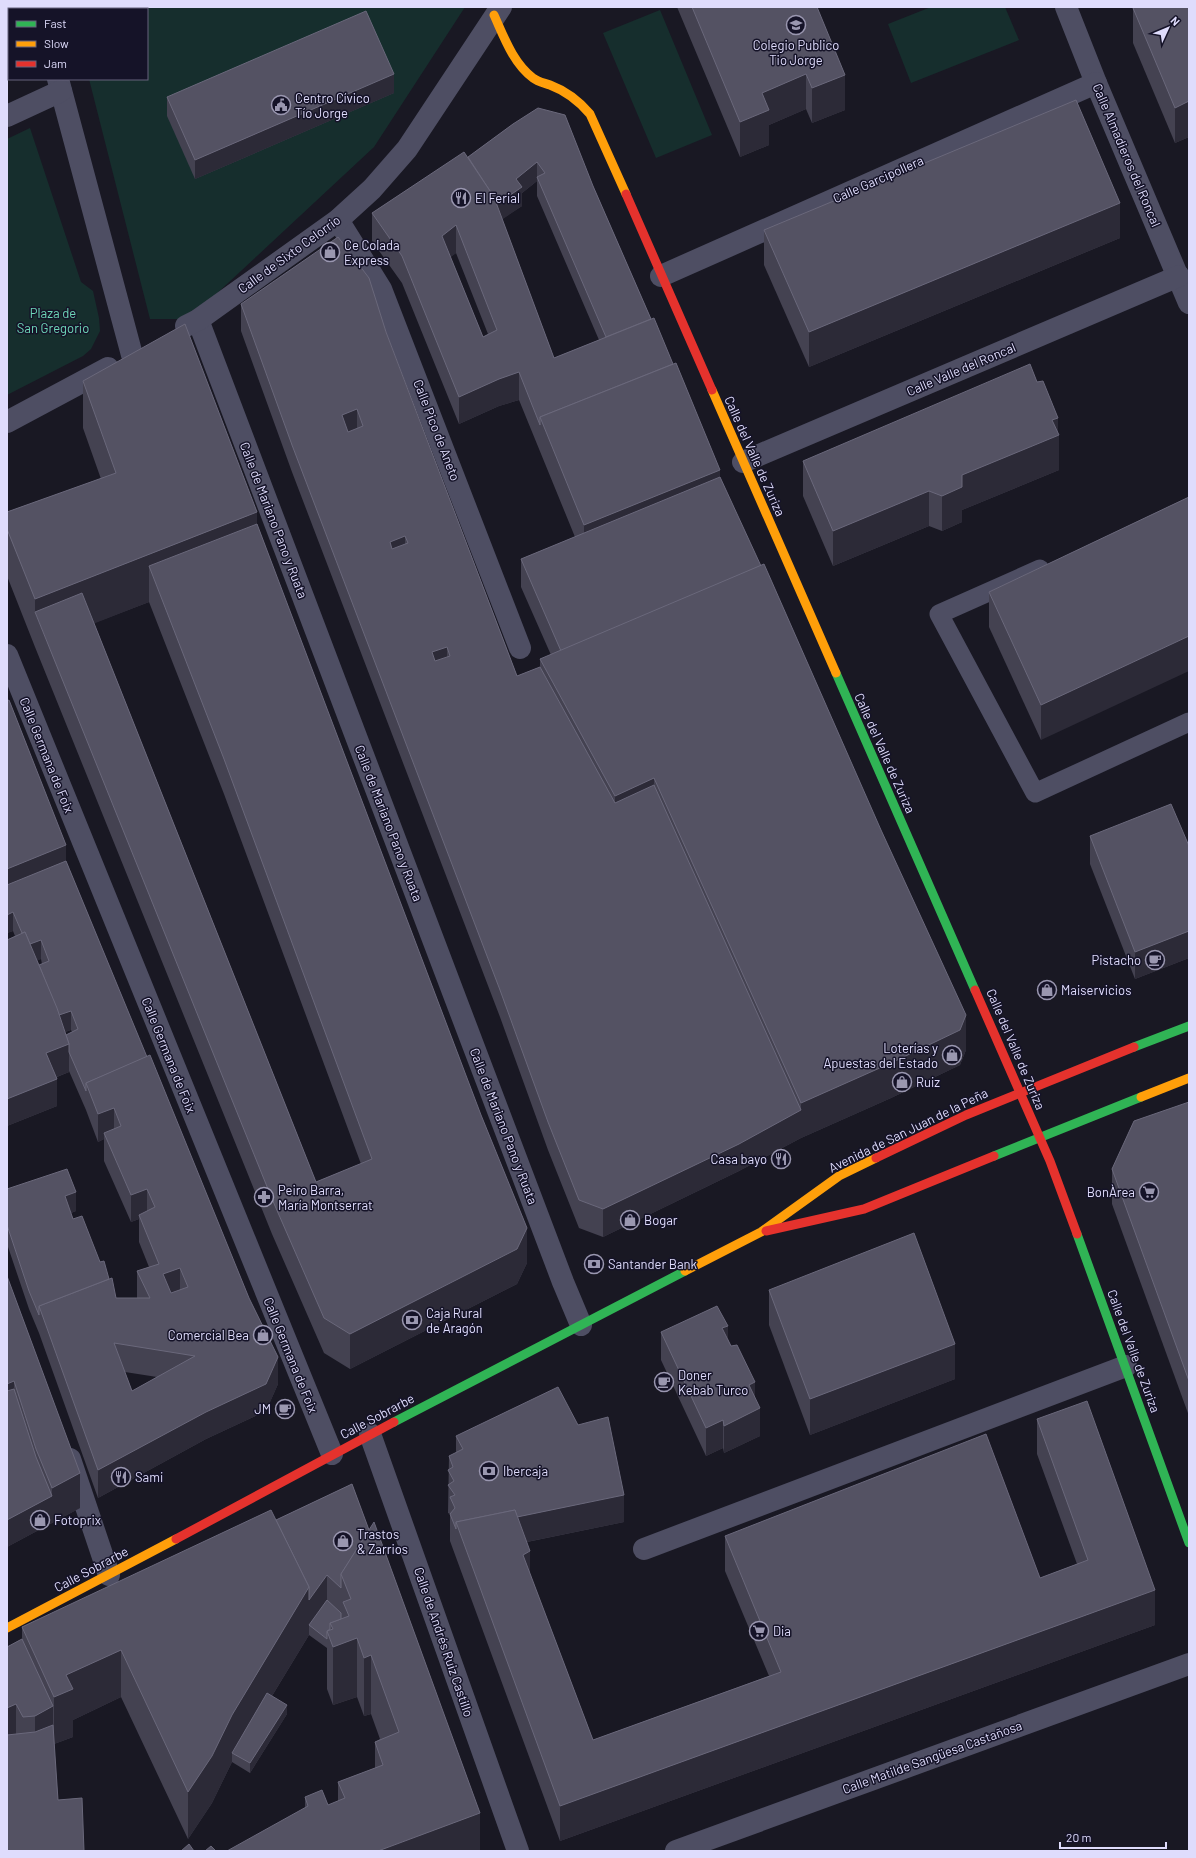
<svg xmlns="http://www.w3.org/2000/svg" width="1196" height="1858" font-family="Barlow,sans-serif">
	<rect width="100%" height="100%" fill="#191823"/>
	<g fill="#162e2d">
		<path d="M72,7H465L374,147L213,297L180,319H150L89,79H147V9H72Z"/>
		<path d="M931,7H1005L1019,40L911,83L888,24Z"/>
		<path d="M660,10L712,135L656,158L603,33Z"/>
		<path d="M30,128L81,282L93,291L99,318L100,331L91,349L83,356L7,395V139Z"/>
	</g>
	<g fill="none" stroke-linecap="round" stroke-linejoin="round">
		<path stroke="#4e4e63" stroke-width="19" d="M1040,569L939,614L1035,793L1189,722"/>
		<g stroke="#4e4e63" stroke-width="22">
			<path d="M40,7L41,9"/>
			<path d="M1066,7L1096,83L1189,303"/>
			<path d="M58,79L132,355"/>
			<path d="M7,116L61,91"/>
			<path d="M338,220L381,289L520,648"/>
			<path d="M661,276L1096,83"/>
			<path d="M198,320L563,1282L581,1325"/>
			<path d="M186,326L198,320L338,220L372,189L407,149L501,7"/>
			<path d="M7,422L108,368"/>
			<path d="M743,462L1179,276"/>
			<path d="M7,655L332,1454"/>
			<path d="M370,1434L518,1851"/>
			<path d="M70,1459L109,1575"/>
			<path d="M644,1549L1126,1366"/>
			<path d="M676,1851L1189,1664"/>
		</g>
		<g stroke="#30b455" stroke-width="9">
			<path d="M836,673L975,990"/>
			<path d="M1134,1047L1189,1026"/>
			<path d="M994,1156L1141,1097"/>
			<path d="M1077,1234L1189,1543"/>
			<path d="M394,1422L685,1271"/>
		</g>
		<g stroke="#ff9f0a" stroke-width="9">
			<path d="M494,15C504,37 513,63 533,78C538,82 545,83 550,85C566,91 579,101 590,114L626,194"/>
			<path d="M712,390L836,673"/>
			<path d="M1141,1097L1189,1078"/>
			<path d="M685,1271L761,1232L839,1176L876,1158"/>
			<path d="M7,1628L176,1539"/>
		</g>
		<g stroke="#e5322d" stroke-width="9">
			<path d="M626,194L712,390"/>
			<path d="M975,990L1050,1161L1077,1234"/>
			<path d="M876,1158L966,1115L1134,1047"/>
			<path d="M766,1231L864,1209L994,1156"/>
			<path d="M176,1539L394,1422"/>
		</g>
	</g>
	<g fill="#444251" fill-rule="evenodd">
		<path d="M677,7H817L845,110L812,123L806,109L769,125V145L740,157Z"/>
		<path d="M1189,7V137L1175,143L1133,43V8Z"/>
		<path d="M394,93L195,179L167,116V97Z"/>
		<path d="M513,124L593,186L720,477L966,1050L960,1065L891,1098L801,1138L739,1171L603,1237L579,1228L548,1150L500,1017L292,472L241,331V304L386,332L517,676L540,667V659L551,655L521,587V559L575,537L519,400L499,406L459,424L402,283L372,241V213L468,157ZM537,181V196L599,340L554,358L502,219L522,206V193ZM456,253L488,334L483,337L450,257Z"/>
		<path d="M764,230L1120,238L809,367L764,265Z"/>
		<path d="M83,381L257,524L527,1263L517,1284L350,1369L324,1353L272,1234L35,647L7,576V512L101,479L83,428ZM149,602L224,794L361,1164L316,1182L94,623Z"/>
		<path d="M1058,433L1059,470L962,510V522L942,531L929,526L833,566L803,496V461Z"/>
		<path d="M1189,497L1041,740L989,627V592Z"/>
		<path d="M7,701L66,861L278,1384L266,1411L206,1439L98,1498L39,1333L29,1309L7,1244V1189L76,1211L71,1213L73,1219L100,1262L109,1279L116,1298H137V1271L149,1267L139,1242V1219L131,1222L104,1161V1139L98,1142L86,1110L69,1071V1072L57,1077V1106L7,1126V940L15,936L13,931L7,933ZM41,959L42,964L39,965L37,960ZM71,1030L72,1032L66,1035L65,1032ZM125,1372L157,1377L132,1391Z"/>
		<path d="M1090,836L1189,846V958L1135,979L1090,864Z"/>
		<path d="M1189,1102V1416L1112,1204V1169Z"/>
		<path d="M7,1276L80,1508L7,1547Z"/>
		<path d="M769,1290L955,1379L810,1435L769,1325Z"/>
		<path d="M661,1332L728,1339L755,1398L760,1436L724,1453L723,1448L706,1456L661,1360Z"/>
		<path d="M1037,1419L1155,1625L560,1841L450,1541V1514L448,1513L449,1456L456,1453V1436L624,1522L527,1542L530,1574L593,1740L769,1676L725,1571V1536L1040,1578L1077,1564L1037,1454Z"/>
		<path d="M352,1484L480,1851L305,1808V1797L328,1805L338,1801V1782L375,1768V1742L380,1739L371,1714L364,1716L357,1697L333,1705L327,1689V1648L309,1635L272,1696L287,1714L250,1773L232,1762L212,1803L188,1839L121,1697L73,1720V1737L54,1744L58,1800L7,1851V1647L22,1639V1627L276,1520Z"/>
	</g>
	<g fill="#2c2a37">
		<path d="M9,23V70L7,72V25Z"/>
		<path d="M394,74V93L195,179V160Z"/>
		<path d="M806,74V109L769,125V145L740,157V122L762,93Z"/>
		<path d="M845,75V110L812,123V88Z"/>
		<path d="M1189,101V137L1175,143V108Z"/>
		<path d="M537,162V181L522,193V206L494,225V206L516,179Z"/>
		<path d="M1120,203V238L809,367V332Z"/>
		<path d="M456,225V253L442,264V236Z"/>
		<path d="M519,372V400L499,406L459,424V397L499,379Z"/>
		<path d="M357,409V437L342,442V415Z"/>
		<path d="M1058,418V436L1059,435V470L962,510V522L942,531V496L962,475L1052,420Z"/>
		<path d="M720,470V505L584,560V525Z"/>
		<path d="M929,491V526L833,566V531Z"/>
		<path d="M257,512V559L149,566V602L47,642L35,612V599Z"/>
		<path d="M405,536V563L390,569V542Z"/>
		<path d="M1189,636V671L1041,740V705Z"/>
		<path d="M447,647V674L432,680V652Z"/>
		<path d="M654,778V813L615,831V796Z"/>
		<path d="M66,845V880L7,904V869Z"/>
		<path d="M13,912V931L7,933V915Z"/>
		<path d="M1189,931V958L1135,979V952Z"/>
		<path d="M41,940V959L26,965V946Z"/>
		<path d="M71,1011V1030L57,1035V1016Z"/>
		<path d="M966,1015V1050L960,1065L891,1098L801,1138L739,1171L603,1237V1209L801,1110V1103Z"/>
		<path d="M69,1044V1072L46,1081V1053Z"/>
		<path d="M57,1079V1106L7,1126V1099Z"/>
		<path d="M114,1108V1135L104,1133V1139L98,1142V1114Z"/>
		<path d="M147,1189V1216L139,1215V1219L131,1222V1195Z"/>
		<path d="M76,1192V1211L65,1215V1196Z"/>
		<path d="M527,1228V1263L517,1284L350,1369V1334Z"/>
		<path d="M180,1268V1296L163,1301V1274Z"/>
		<path d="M728,1326V1353L722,1328Z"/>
		<path d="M955,1344V1379L810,1435V1399Z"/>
		<path d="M278,1357V1384L266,1411L206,1439L98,1498V1470Z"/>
		<path d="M14,1381V1416L7,1419V1384Z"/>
		<path d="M755,1382V1410L749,1385Z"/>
		<path d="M760,1408V1436L724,1453V1426Z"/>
		<path d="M723,1420V1448L706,1456V1428Z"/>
		<path d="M80,1473V1508L7,1547V1520L52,1496V1488Z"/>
		<path d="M624,1495V1522L468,1554L459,1529Z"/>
		<path d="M530,1551V1586L523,1555Z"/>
		<path d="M327,1575V1610L309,1625V1635L236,1755L232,1753V1762L212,1803L188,1839V1792L232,1715L309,1587Z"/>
		<path d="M1155,1590V1625L560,1841V1806Z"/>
		<path d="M357,1638V1697L333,1705V1647Z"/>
		<path d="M121,1650V1697L73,1720V1737L54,1744V1697L66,1675Z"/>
		<path d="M371,1655V1714L364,1716V1658Z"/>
		<path d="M16,1704V1739L7,1744V1708Z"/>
		<path d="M287,1705V1714L250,1773V1763Z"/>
		<path d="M53,1706V1741L35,1751V1716Z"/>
		<path d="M480,1813V1851H378Z"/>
	</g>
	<g fill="#545263" stroke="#6a687b" fill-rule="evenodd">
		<path d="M7,7H13V9H9V23L7,25Z"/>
		<path d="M692,7H817L845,75L812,88L806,74L762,93L769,110L740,122Z"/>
		<path d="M1135,7H1189V101L1175,108L1133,8Z"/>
		<path d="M366,11L394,74L195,160L167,97Z"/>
		<path d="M1076,100L1120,203L809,332L764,230Z"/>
		<path d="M538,108L565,115L593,186L651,319L606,337L537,177L545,173L537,162L516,179L522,187L497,204L494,197L468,157L513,124Z"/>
		<path d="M464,152L494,197L554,358L654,318L673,364L540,417V425L519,372L499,379L459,397L402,256L372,213ZM456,225L497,330L483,337L442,236Z"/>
		<path d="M338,237L369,278L386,332L517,676L540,667L615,803L654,785L801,1110L739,1144L603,1209L579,1200L548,1122L500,990L292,445L241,304ZM357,409L363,426L348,432L342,415ZM405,536L408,543L392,549L390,542ZM447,647L450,656L435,661L432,652Z"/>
		<path d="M185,324L257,512L35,599L7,529V512L116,473L83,381Z"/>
		<path d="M676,363L720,470L584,525L540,417Z"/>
		<path d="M1030,364L1037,382L1043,381L1058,418L1052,420L1059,435L962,475V487L942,496L929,491L833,531L803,461Z"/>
		<path d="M720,477L761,566L561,651L521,559Z"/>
		<path d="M1189,497V636L1041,705L989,592Z"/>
		<path d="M257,524L481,1115L527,1228L517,1249L350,1334L324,1318L272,1199L35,612L82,593L316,1182L372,1159L224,759L149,566Z"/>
		<path d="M764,564L881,830L966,1015L960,1030L891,1063L801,1103L654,778L615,796L540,659Z"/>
		<path d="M9,700L66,845L7,869V701Z"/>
		<path d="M1171,804L1189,846V931L1135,952L1090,836Z"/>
		<path d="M66,861L147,1057L86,1083V1091L69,1052V1044L66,1035L78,1029L71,1011L59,1015L39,965L49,961L41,940L30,944L25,932L22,933L13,912L7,915V885Z"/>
		<path d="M25,932L57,1008L69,1044L46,1053L57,1079L7,1099V940Z"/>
		<path d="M150,1055L249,1298L278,1357L266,1384L206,1412L98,1470L39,1306L112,1278L116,1298H150L137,1271L159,1264L139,1215L155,1207L147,1189L131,1195L104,1133L121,1126L114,1108L98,1114L86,1083ZM180,1268L188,1287L171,1293L163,1274ZM114,1343L195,1356L132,1391Z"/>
		<path d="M1189,1102V1381L1112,1169L1134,1121Z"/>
		<path d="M67,1169L76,1192L65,1196L73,1219L82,1216L100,1262L104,1261L109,1279L39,1306V1315L29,1291L7,1225V1189Z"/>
		<path d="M914,1233L955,1344L810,1399L769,1290Z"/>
		<path d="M7,1276L80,1473L52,1488L36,1449L14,1381L7,1384Z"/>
		<path d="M717,1306L728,1326L722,1328L731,1346L737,1345L755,1382L749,1385L760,1408L724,1426L723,1420L706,1428L661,1332Z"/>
		<path d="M558,1387L578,1425L608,1417L624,1495L517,1517L515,1510L456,1522V1529L450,1514L455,1508L450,1497L455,1495L448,1485L454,1481L448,1470L453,1467L449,1456L463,1449L456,1436Z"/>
		<path d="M14,1389L36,1457L52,1496L7,1520V1391Z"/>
		<path d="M1087,1401L1155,1590L560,1806L456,1522L515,1510L530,1551L523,1555L593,1740L781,1672L725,1536L986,1434L1040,1578L1088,1560L1037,1419Z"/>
		<path d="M352,1484L369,1530L341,1574V1588L327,1575L309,1600V1587L276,1520Z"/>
		<path d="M271,1510L309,1587L232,1715L212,1756L188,1792L121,1650L66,1675L73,1689L54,1697L22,1627Z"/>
		<path d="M374,1522L480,1813L378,1851H227L308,1806L305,1797L322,1790L328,1805L345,1798L338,1782L383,1765L375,1742L399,1732L371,1655L364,1658L357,1638L333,1647L327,1631L333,1629L330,1623L349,1616L343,1602L351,1599L341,1574Z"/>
		<path d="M327,1600L341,1613V1619L330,1623V1629L327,1631V1639L309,1625Z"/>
		<path d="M22,1639L53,1706L35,1716L23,1717L16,1704L7,1708V1647Z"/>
		<path d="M267,1693L287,1705L250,1763L232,1753Z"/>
		<path d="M53,1725L58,1800L82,1798L84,1851H7V1735L35,1732Z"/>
		<path d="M189,1844L194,1851H181Z"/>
		<path d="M211,1846L216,1851H205Z"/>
	</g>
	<defs>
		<symbol id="school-ring" viewBox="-11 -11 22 22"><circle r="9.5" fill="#151328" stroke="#9a97b0" stroke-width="1.5"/><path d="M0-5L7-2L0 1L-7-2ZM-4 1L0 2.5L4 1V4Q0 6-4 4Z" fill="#9a97b0"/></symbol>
		<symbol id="civic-ring" viewBox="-11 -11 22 22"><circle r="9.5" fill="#151328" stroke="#9a97b0" stroke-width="1.5"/><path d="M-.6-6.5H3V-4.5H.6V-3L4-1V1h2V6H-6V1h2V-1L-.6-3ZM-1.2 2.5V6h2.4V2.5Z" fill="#9a97b0"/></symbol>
		<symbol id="restaurant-ring" viewBox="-11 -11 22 22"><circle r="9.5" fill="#151328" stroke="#9a97b0" stroke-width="1.5"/><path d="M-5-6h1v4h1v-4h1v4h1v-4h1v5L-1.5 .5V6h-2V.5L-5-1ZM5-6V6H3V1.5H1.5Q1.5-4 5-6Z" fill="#9a97b0"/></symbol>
		<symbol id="shop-ring" viewBox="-11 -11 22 22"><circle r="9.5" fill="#151328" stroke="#9a97b0" stroke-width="1.5"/><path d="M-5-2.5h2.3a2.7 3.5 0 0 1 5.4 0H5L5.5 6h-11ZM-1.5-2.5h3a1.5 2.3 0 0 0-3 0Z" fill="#9a97b0"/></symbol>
		<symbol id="cafe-ring" viewBox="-11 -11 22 22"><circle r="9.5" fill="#151328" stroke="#9a97b0" stroke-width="1.5"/><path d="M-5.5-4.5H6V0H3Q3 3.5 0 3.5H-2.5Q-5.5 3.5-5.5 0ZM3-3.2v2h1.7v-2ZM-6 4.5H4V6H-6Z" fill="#9a97b0"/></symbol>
		<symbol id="supermarket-ring" viewBox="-11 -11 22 22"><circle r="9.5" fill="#151328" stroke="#9a97b0" stroke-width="1.5"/><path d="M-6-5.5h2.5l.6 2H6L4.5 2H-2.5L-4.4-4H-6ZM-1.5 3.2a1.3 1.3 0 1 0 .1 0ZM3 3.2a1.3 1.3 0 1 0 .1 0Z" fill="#9a97b0"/></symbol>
		<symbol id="pharmacy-ring" viewBox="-11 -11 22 22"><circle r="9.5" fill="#151328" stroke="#9a97b0" stroke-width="1.5"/><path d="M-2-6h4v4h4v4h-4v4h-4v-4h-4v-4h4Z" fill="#9a97b0"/></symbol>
		<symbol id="bank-ring" viewBox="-11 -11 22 22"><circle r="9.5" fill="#151328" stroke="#9a97b0" stroke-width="1.5"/><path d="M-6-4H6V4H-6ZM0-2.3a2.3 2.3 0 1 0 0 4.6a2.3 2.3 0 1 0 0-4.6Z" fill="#9a97b0"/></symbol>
	</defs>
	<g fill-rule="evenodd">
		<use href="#school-ring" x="785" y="14" width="22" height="22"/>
		<use href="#civic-ring" x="270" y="94" width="22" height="22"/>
		<use href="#restaurant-ring" x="450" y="187" width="22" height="22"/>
		<use href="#shop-ring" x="319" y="241" width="22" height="22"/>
		<use href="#cafe-ring" x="1144" y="949" width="22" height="22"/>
		<use href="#shop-ring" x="1036" y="979" width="22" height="22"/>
		<use href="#shop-ring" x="941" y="1044" width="22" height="22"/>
		<use href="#shop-ring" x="891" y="1071" width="22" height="22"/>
		<use href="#restaurant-ring" x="770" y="1148" width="22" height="22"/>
		<use href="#supermarket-ring" x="1138" y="1181" width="22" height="22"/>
		<use href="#pharmacy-ring" x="253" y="1186" width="22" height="22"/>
		<use href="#shop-ring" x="619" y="1209" width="22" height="22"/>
		<use href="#bank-ring" x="583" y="1253" width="22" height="22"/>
		<use href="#bank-ring" x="401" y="1309" width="22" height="22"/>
		<use href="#shop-ring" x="252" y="1324" width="22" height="22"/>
		<use href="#cafe-ring" x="653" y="1371" width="22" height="22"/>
		<use href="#cafe-ring" x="274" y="1398" width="22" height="22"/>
		<use href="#bank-ring" x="478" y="1460" width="22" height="22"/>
		<use href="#restaurant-ring" x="110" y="1466" width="22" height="22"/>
		<use href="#shop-ring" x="29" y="1509" width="22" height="22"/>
		<use href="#shop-ring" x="332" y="1530" width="22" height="22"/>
		<use href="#supermarket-ring" x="748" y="1620" width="22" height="22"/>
	</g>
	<g text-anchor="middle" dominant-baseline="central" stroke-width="3" stroke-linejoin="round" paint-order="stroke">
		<g font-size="13" fill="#dfdcfc" stroke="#151328" text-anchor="start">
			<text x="796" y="45" text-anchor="middle">Colegio Publico<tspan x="796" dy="15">Tio Jorge</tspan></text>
			<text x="295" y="98">Centro Cívico<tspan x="295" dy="15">Tío Jorge</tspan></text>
			<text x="475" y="198">El Ferial</text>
			<text x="344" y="245">Ce Colada<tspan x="344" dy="15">Express</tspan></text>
			<text x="1141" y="960" text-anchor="end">Pistacho</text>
			<text x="1061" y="990">Maiservicios</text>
			<text x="938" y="1048" text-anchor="end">Loterías y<tspan x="938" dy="15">Apuestas del Estado</tspan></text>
			<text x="916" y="1082">Ruiz</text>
			<text x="767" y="1159" text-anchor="end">Casa bayo</text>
			<text x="278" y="1190">Peiro Barra,<tspan x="278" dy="15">María Montserrat</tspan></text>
			<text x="1135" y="1192" text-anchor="end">BonÀrea</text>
			<text x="644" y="1220">Bogar</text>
			<text x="608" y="1264">Santander Bank</text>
			<text x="426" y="1313">Caja Rural<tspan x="426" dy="15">de Aragón</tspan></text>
			<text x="249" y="1335" text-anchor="end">Comercial Bea</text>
			<text x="678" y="1375">Doner<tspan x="678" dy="15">Kebab Turco</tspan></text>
			<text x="271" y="1409" text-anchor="end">JM</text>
			<text x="503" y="1471">Ibercaja</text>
			<text x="135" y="1477">Sami</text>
			<text x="54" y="1520">Fotoprix</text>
			<text x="357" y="1534">Trastos<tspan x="357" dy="15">&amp; Zarrios</tspan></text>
			<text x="773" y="1631">Dia</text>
		</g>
		<g font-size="13" fill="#dfdcfc" stroke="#151328">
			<text transform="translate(1127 155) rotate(67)">Calle Almadieros del Roncal</text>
			<text transform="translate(878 179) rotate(-24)">Calle Garcipollera</text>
			<text transform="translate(289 254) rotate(-36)">Calle de Sixto Celorrio</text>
			<text transform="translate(961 369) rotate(-23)">Calle Valle del Roncal</text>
			<text transform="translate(437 430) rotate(69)">Calle Pico de Aneto</text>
			<text transform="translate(755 456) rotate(66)">Calle del Valle de Zuriza</text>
			<text transform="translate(274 520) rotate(69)">Calle de Mariano Pano y Ruata</text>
			<text transform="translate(885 753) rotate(66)">Calle del Valle de Zuriza</text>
			<text transform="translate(47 755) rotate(68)">Calle Germana de Foix</text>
			<text transform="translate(389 823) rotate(69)">Calle de Mariano Pano y Ruata</text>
			<text transform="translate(1016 1049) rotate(67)">Calle del Valle de Zuriza</text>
			<text transform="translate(169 1055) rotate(68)">Calle Germana de Foix</text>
			<text transform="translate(504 1126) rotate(69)">Calle de Mariano Pano y Ruata</text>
			<text transform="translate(908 1130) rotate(-26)">Avenida de San Juan de la Peña</text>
			<text transform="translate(1134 1351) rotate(70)">Calle del Valle de Zuriza</text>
			<text transform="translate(291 1355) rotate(68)">Calle Germana de Foix</text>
			<text transform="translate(377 1416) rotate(-28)">Calle Sobrarbe</text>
			<text transform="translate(91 1569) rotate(-28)">Calle Sobrarbe</text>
			<text transform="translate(444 1642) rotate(71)">Calle de Andrés Ruiz Castillo</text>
			<text transform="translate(932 1757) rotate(-20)">Calle Matilde Sangüesa Castañosa</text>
		</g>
		<g font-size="13" fill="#6dd7b8" stroke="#151328">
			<text x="53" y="313">Plaza de<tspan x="53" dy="15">San Gregorio</tspan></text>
		</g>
	</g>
	<rect width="1196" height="1858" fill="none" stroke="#dfdcfc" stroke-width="16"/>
	<rect x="8" y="8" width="140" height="72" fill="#151328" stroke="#66637d"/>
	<rect x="16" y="21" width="20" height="6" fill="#30b455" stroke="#66637d"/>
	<text x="44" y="28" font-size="12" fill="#dfdcfc">Fast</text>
	<rect x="16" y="41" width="20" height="6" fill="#ff9f0a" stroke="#66637d"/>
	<text x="44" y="48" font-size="12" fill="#dfdcfc">Slow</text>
	<rect x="16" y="61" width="20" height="6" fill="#e5322d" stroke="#66637d"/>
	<text x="44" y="68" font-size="12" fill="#dfdcfc">Jam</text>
	<g transform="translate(1168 28) rotate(46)" stroke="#151328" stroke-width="3" paint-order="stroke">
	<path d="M0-3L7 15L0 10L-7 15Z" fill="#dfdcfc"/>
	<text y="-6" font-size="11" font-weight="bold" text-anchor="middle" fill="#dfdcfc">N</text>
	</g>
	<path d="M1060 1842v6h106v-6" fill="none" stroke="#dfdcfc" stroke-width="2"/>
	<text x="1066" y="1842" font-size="12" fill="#dfdcfc" stroke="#151328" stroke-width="3" paint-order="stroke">20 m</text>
</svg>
